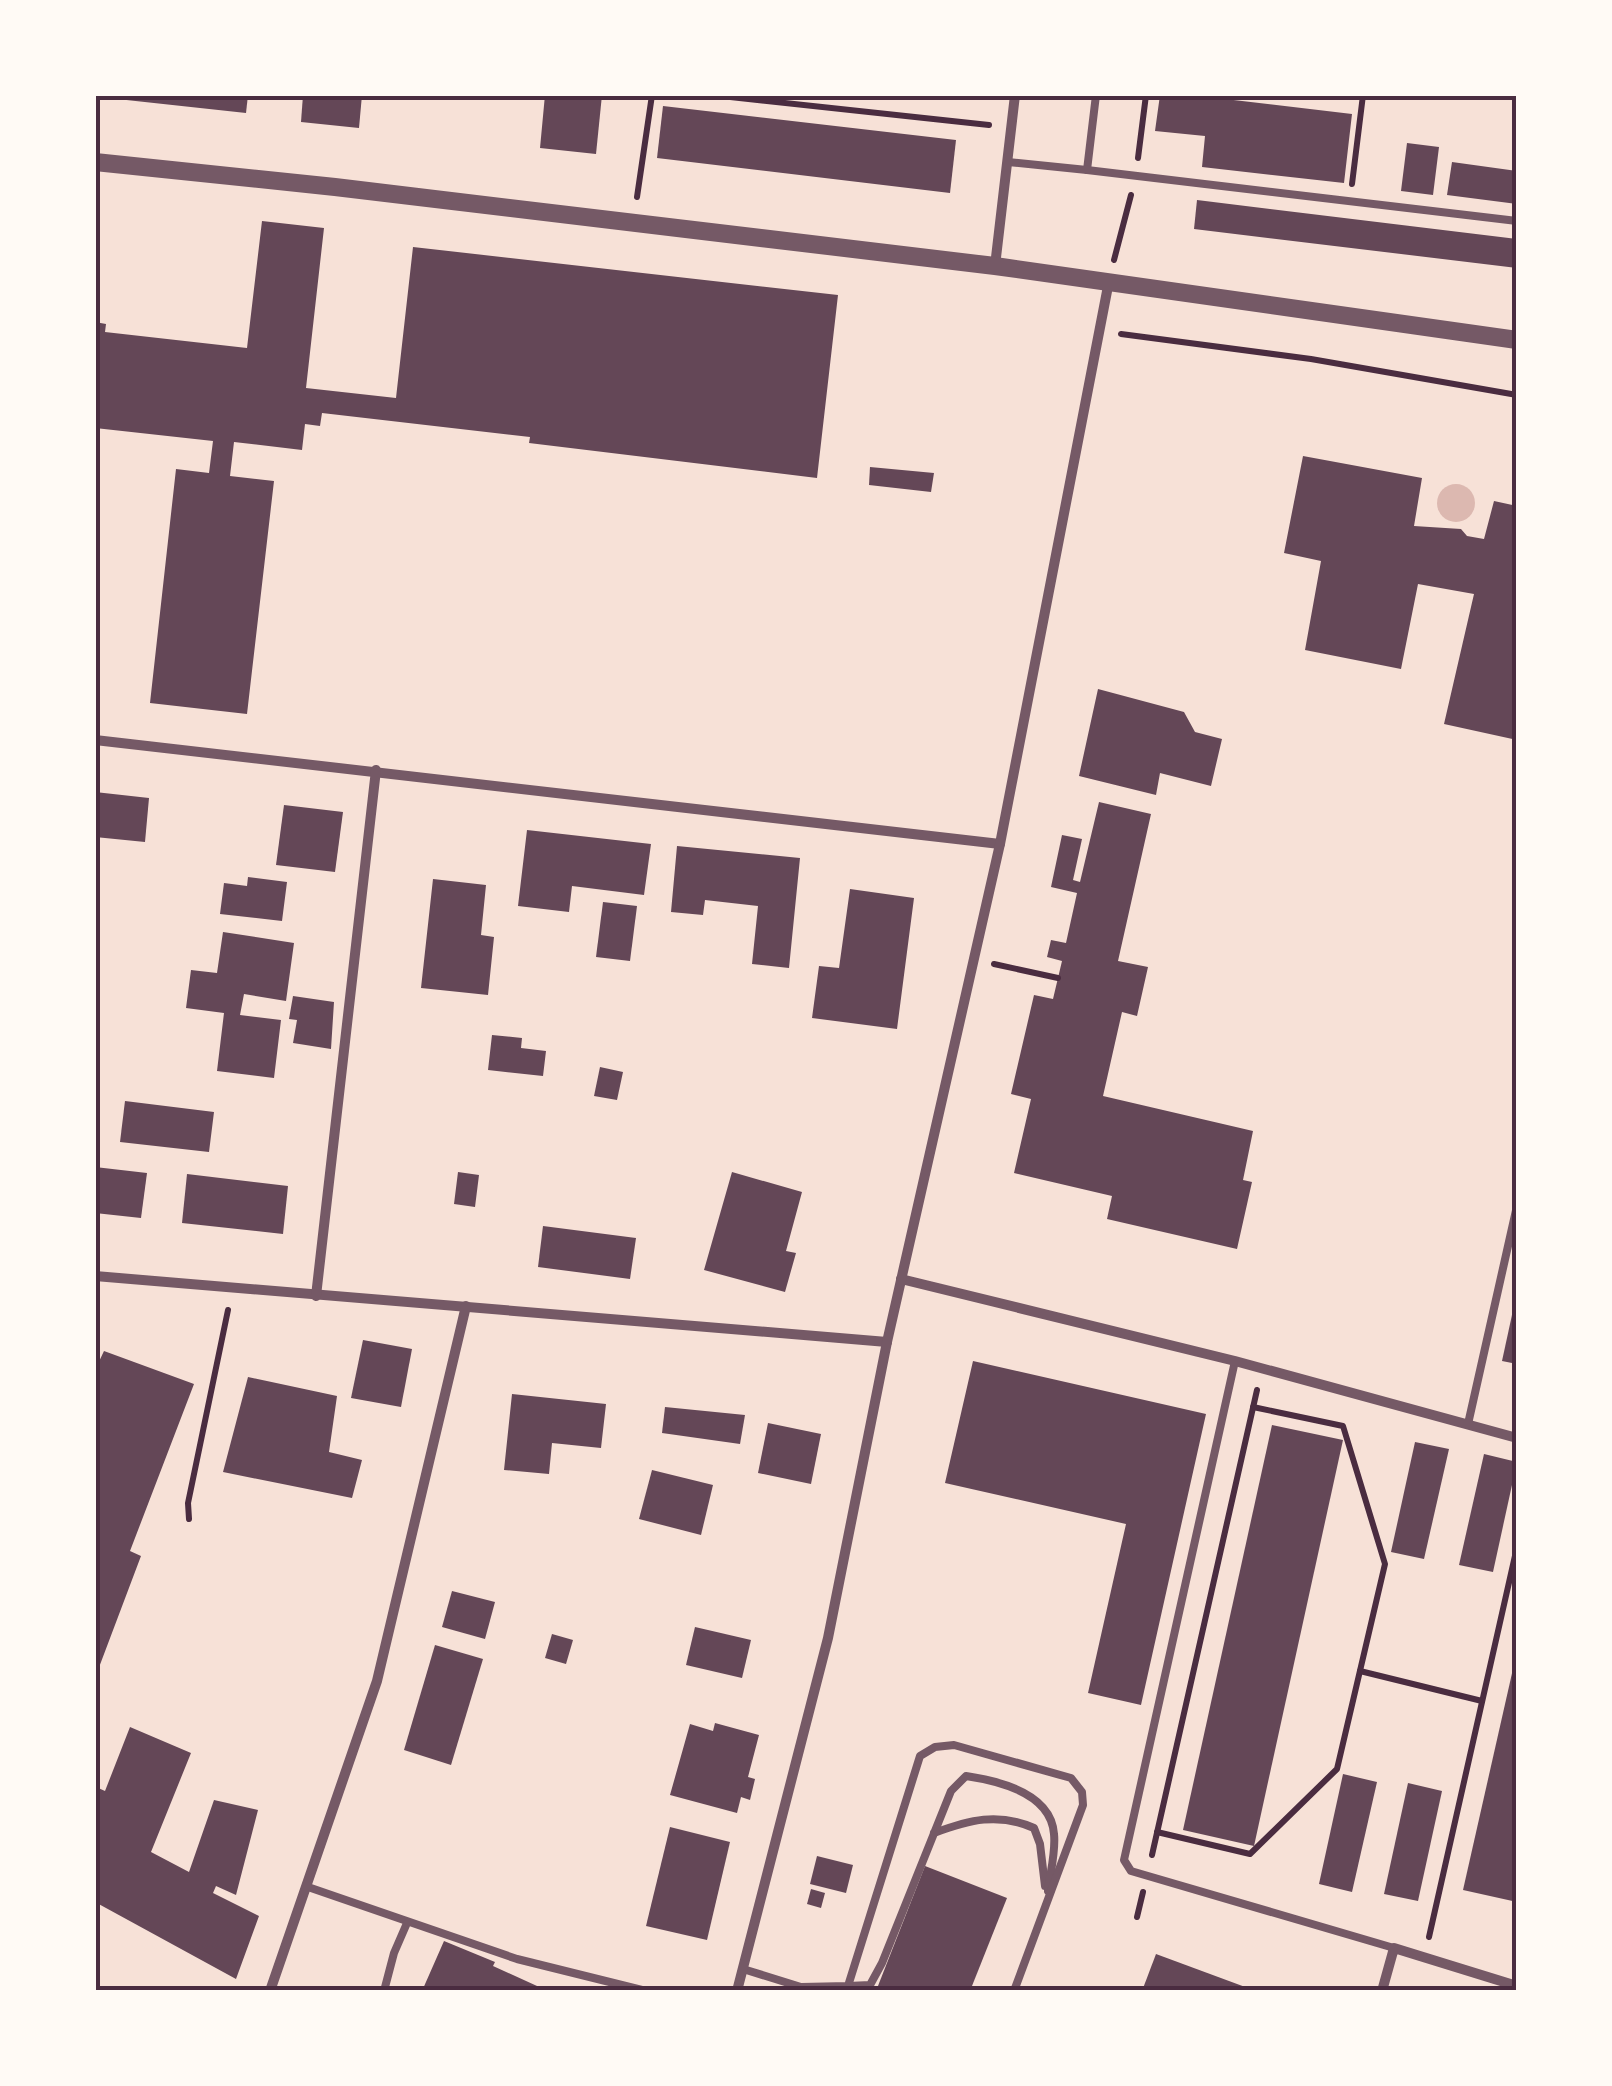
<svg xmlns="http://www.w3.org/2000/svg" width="1612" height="2086" font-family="'Noto Sans',sans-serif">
	<rect width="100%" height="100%" fill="#f7e1d7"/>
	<circle fill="#dcb8b0" cx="1456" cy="503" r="19"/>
	<g fill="#644757">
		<path d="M108,95H248L246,113L108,98Z"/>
		<path d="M303,95H362L359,128L301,122Z"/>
		<path d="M545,95H602L596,154L540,148Z"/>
		<path d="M1160,95H1225V99L1352,114L1344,183L1202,167L1205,136L1155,131Z"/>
		<path d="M663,106L956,140L950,193L657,158Z"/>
		<path d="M1407,143L1439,147L1433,195L1401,191Z"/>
		<path d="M1452,162L1517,171V204L1447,195Z"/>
		<path d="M1197,200L1517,239V268L1194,229Z"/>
		<path d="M262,221L324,228L306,388L396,398L413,247L838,295L817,478L529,443L530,437L322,413L320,426L305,424L302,450L234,442L230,476L274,481L247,714L150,703L176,469L209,473L213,441L95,428V322L106,324L105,332L247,348Z"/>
		<path d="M1303,456L1422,478L1414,526L1461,529L1467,536L1484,539L1494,501L1517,506V740L1444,724L1474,594L1418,584L1401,669L1305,650L1321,561L1284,553Z"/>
		<path d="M870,467L934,473L931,492L869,485Z"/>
		<path d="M1098,689L1184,712L1195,732L1222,739L1211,786L1160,773L1156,795L1079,776Z"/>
		<path d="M95,792L149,798L145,842L95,837Z"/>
		<path d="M1099,802L1151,814L1118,961L1148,967L1137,1016L1122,1012L1103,1096L1253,1131L1243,1180L1252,1182L1237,1249L1107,1219L1112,1196L1014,1173L1031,1099L1011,1094L1034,995L1053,999L1062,961L1047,957L1051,940L1066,943L1077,893L1051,887L1062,835L1082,839L1073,880L1080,882Z"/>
		<path d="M284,805L343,812L335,872L276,865Z"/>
		<path d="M527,830L651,844L644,895L572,886L569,912L518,906Z"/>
		<path d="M677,846L800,858L789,968L752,964L758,906L705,900L703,915L671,912Z"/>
		<path d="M248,877L287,882L282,921L220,914L224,883L247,886Z"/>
		<path d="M433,879L486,885L481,935L494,937L488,995L421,988Z"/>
		<path d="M850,889L914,898L897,1029L812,1018L819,966L839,968Z"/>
		<path d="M603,902L637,906L630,961L596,957Z"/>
		<path d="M223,932L294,943L286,1001L244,994L240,1015L281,1020L274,1078L217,1071L224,1013L186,1008L191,970L217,973Z"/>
		<path d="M293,996L334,1002L331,1049L293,1043L297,1020L289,1019Z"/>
		<path d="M492,1035L522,1038L521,1048L546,1051L543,1076L488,1070Z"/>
		<path d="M600,1067L623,1072L617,1100L594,1096Z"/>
		<path d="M125,1101L214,1112L209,1152L120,1142Z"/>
		<path d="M95,1167L147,1173L141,1218L95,1213Z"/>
		<path d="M458,1172L479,1175L475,1207L454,1204Z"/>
		<path d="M732,1172L802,1192L786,1251L796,1253L785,1292L704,1270Z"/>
		<path d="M187,1174L288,1186L283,1234L182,1223Z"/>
		<path d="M543,1226L636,1238L630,1279L538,1267Z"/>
		<path d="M1515,1301L1517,1302V1364L1502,1361Z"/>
		<path d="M363,1340L412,1349L401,1407L351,1398Z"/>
		<path d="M104,1351L194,1384L130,1551L141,1556L98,1670L95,1668V1370Z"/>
		<path d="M973,1361L1206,1414L1141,1705L1088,1693L1126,1524L945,1483Z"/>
		<path d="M248,1377L337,1396L329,1452L362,1460L352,1498L223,1472Z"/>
		<path d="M512,1394L606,1404L601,1448L552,1443L549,1474L504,1470Z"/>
		<path d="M665,1407L745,1415L740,1444L662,1433Z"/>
		<path d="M768,1423L821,1434L811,1484L758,1473Z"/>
		<path d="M1272,1425L1343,1440L1254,1846L1183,1830Z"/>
		<path d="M1415,1442L1449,1449L1424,1559L1391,1552Z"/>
		<path d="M1484,1454L1517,1462L1493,1572L1459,1565Z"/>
		<path d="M652,1470L713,1485L701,1535L639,1519Z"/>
		<path d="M452,1591L495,1602L485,1639L442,1627Z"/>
		<path d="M695,1627L751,1640L742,1678L686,1665Z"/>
		<path d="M552,1634L573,1640L566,1664L545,1658Z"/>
		<path d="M435,1645L483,1659L451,1765L404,1750Z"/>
		<path d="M1515,1660L1517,1661V1902L1463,1890Z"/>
		<path d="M715,1723L759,1735L748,1777L755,1779L750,1800L741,1797L737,1813L670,1795L690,1724L713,1731Z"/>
		<path d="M130,1727L191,1753L151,1852L189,1872L214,1800L258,1810L236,1895L216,1886L213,1893L259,1916L236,1979L95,1902V1790L96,1787L105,1791Z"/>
		<path d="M1343,1774L1377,1782L1352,1892L1319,1884Z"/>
		<path d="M1408,1783L1442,1791L1418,1901L1384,1894Z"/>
		<path d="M670,1827L730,1842L707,1940L646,1926Z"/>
		<path d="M817,1856L853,1865L846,1893L810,1884Z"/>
		<path d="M925,1866L1007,1898L970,1991H876Z"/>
		<path d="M811,1889L825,1893L821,1908L807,1904Z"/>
		<path d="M444,1941L495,1962L493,1966L548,1991H422Z"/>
		<path d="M1156,1954L1256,1991H1142Z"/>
	</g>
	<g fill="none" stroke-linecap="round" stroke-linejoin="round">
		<g stroke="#4a2c40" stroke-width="6">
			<path d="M712,95L989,125"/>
			<path d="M1138,158L1146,95"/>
			<path d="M1352,184L1363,95"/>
			<path d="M637,197L652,95"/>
			<path d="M1114,260L1131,195"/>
			<path d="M1121,334L1311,359L1517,395"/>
			<path d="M994,964L1058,978"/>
			<path d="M189,1519L188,1503L228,1310"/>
			<path d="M1360,1671L1482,1701"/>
			<path d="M1157,1832L1250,1854L1337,1769L1385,1564L1343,1426L1253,1407"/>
			<path d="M1152,1855L1257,1390"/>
			<path d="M1137,1917L1143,1892"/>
			<path d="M1429,1937L1517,1547"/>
		</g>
		<g stroke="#755966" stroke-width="8">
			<path d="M1096,95L1087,170L1517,221"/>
			<path d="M1008,162L1087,170"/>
			<path d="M1235,1361L1124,1860L1131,1871L1394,1948"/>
			<path d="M1468,1424L1517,1206"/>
			<path d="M934,1833C969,1820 998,1812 1034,1828L1040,1844L1045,1886"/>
			<path d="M308,1887L517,1959L646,1991"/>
			<path d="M743,1969L801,1987L802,1991"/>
			<path d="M848,1986L870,1985L882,1963L951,1791L966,1776C1000,1781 1051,1793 1054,1834C1056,1852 1050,1873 1048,1891"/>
			<path d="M801,1987L848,1986L920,1756L935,1747L954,1745L1071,1778L1082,1792L1083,1805L1014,1991"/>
			<path d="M384,1991L394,1953L407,1923"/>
		</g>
		<g stroke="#755966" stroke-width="10">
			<path d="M995,266L1015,95"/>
			<path d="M95,740L1000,844"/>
			<path d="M95,1276L887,1342"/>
			<path d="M901,1279L1235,1361L1517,1438"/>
			<path d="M316,1296L376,770"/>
			<path d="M270,1991L377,1681L466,1306"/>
			<path d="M737,1991L828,1638L887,1342L1000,844L1109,281"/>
			<path d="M1382,1991L1394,1948L1517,1986"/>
		</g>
		<path stroke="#755966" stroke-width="18" d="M95,162L335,187L995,266L1517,340"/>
	</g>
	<rect width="1612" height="2086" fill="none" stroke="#fffaf5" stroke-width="195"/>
	<rect x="98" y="98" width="1416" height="1890" fill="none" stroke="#4a2c40" stroke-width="4"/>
</svg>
